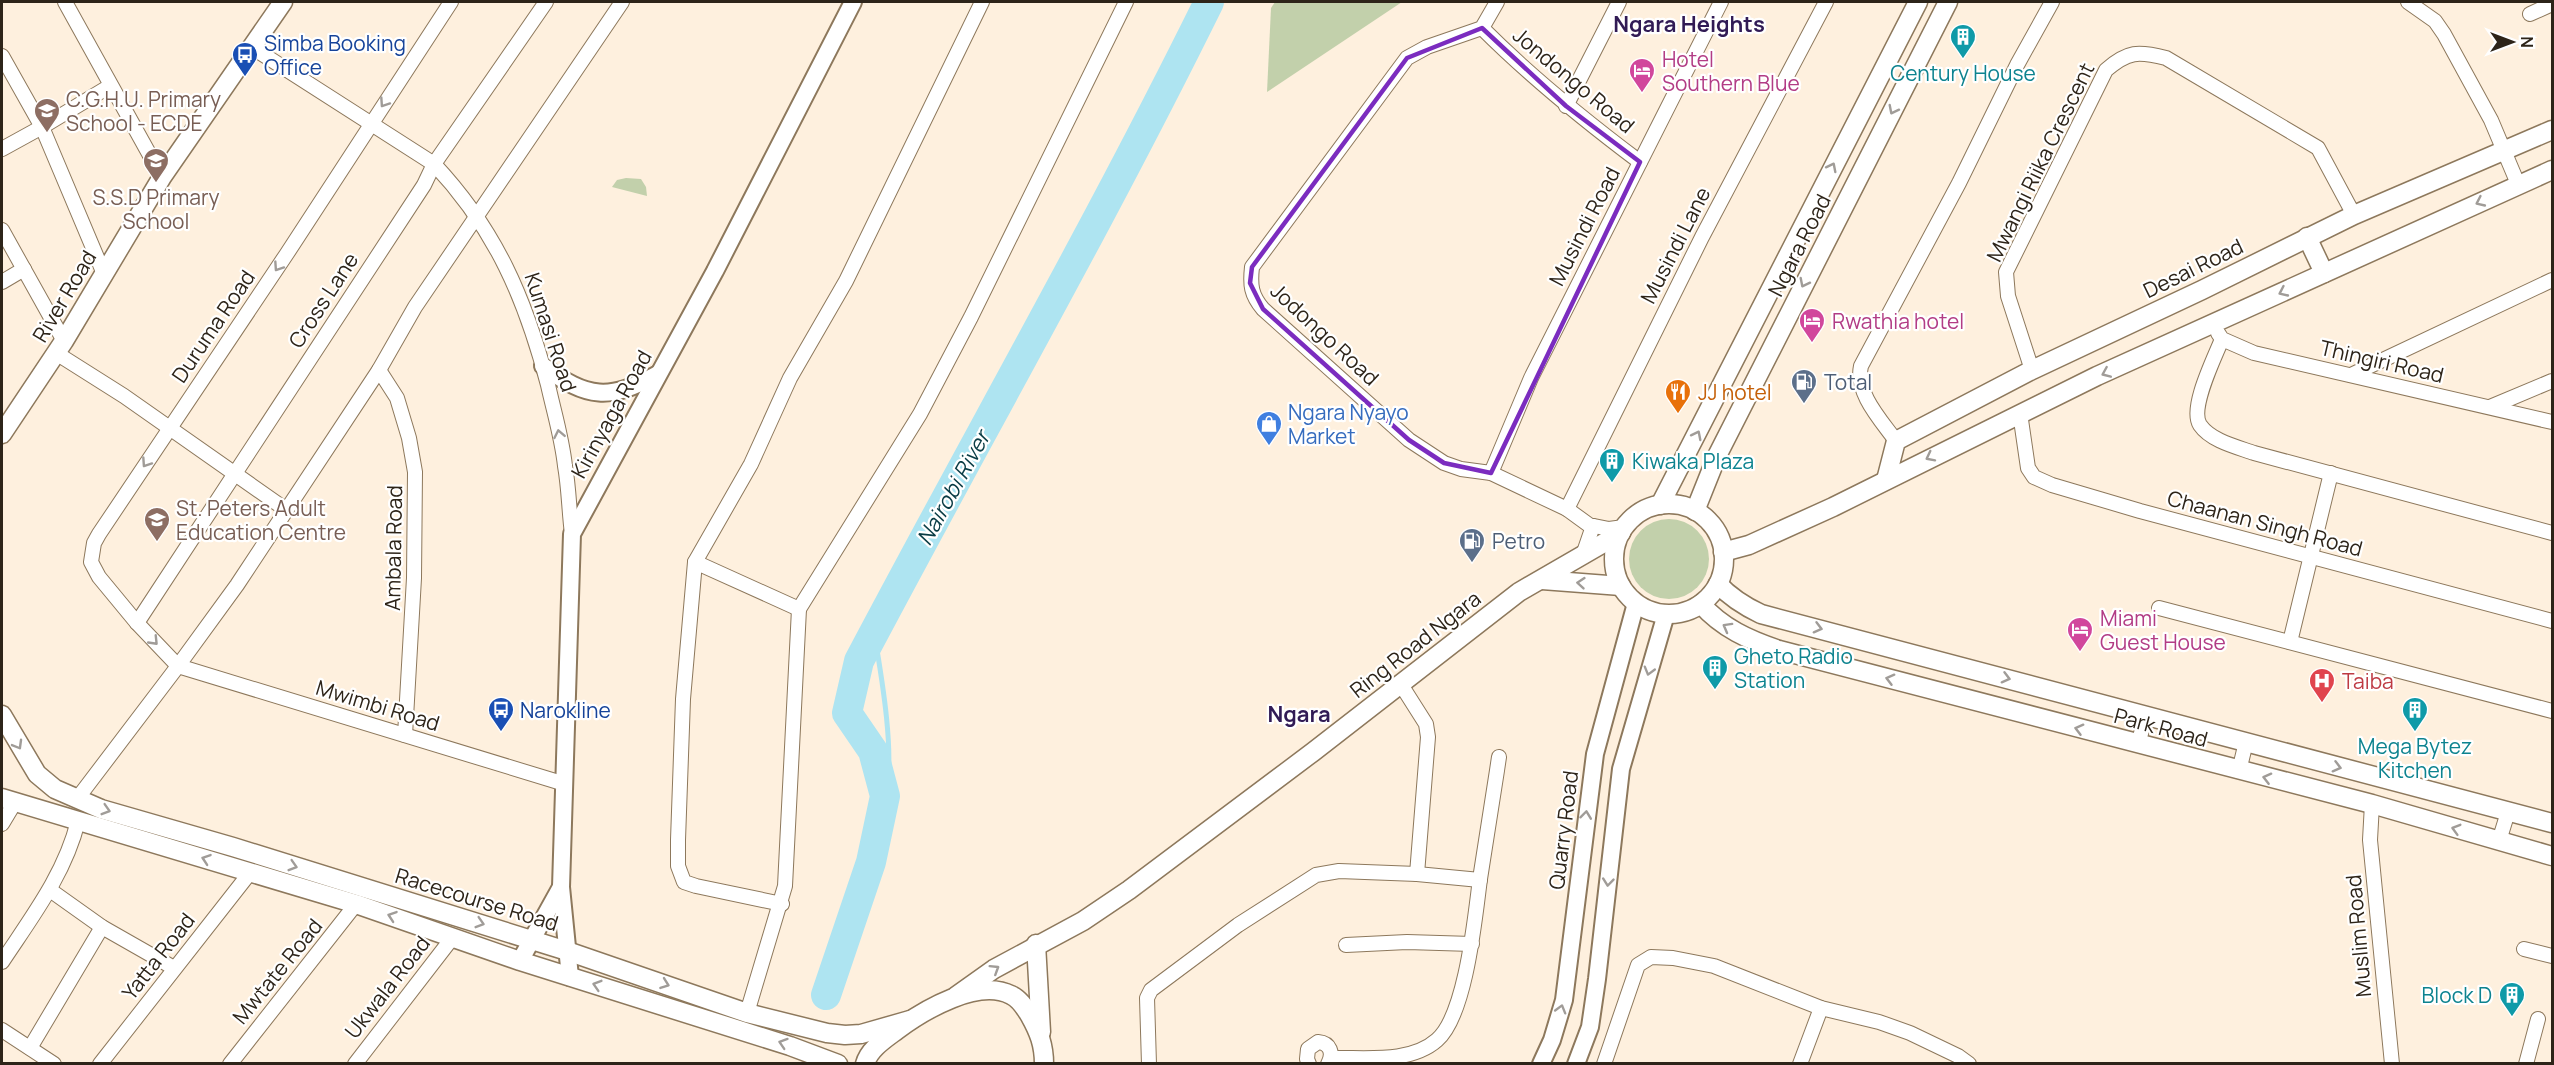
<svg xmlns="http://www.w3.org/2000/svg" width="2554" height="1065" font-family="Manrope,sans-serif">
	<rect width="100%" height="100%" fill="#fef0de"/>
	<g fill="#c2d0ab">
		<path d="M1275,2H1402L1267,92L1271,8Z"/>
		<path d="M626,178L641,179L646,187L647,196L612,187L617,180Z"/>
		<circle cx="1669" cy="559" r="40"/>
	</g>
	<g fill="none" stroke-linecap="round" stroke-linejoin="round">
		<path stroke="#aee4f1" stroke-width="5" d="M874,632C881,673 896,758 885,796"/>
		<path stroke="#aee4f1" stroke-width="30" d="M826,995L871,862L885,796L873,751L847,713L859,661C975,441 1099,225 1209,2"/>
		<defs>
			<g id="minor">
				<path d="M65,2L162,177"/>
				<path d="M451,2L286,255L99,534L94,543L91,562L99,577L137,623L178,666L565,784"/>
				<path d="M1497,2L1482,28L1427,47L1407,58L1252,267C1250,285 1251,295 1263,309L1409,440L1444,463L1461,469L1491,473L1567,509L1589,525L1609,529L1624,527"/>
				<path d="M2408,2L2435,21L2444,34L2491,120L2518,184"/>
				<path d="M2530,14L2552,4"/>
				<path d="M1482,28C1531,77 1584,120 1640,162"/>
				<path d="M253,48L434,164C496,230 525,298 548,385C554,412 562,438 565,466C569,488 569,511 572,534"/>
				<path d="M2,56L42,127L104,274"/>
				<path d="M1566,106L1619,2"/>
				<path d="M2,149L42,127L110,86"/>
				<path d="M2,230L64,341"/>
				<path d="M2,282L24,269"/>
				<path d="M2218,333L2222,339L2254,353L2552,422"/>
				<path d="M2222,339C2215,357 2189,408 2200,425C2211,441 2237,447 2254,453L2552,533"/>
				<path d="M56,353L124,396L285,509"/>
				<path d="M379,370L397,398L409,438L415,472L414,578L405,735"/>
				<path d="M2032,370L2008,296L2006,272L2106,70C2128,51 2138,51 2166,58L2318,148L2354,215"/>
				<path d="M2351,375L2552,280"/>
				<path d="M2490,407L2552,381"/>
				<path d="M2020,413L2028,468L2034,477L2052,485L2140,511L2552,621"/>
				<path d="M1896,441C1881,420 1855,393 1861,366L1959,183L2017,65L2052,2"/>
				<path d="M1491,473L1531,378L1721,2"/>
				<path d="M1567,509L1702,237L1826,2"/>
				<path d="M1583,555L1593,526"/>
				<path d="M695,562L799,609L920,414L971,317L1126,2"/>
				<path d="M2159,608L2552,711"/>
				<path d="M137,623L424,185L434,164L546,2"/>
				<path d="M2290,642L2331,473"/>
				<path d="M1400,683L1426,724L1428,737L1417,874"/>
				<path d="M2138,744L2146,716"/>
				<path d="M2239,771L2246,742"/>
				<path d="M77,799L178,666L237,585L379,370L415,307L622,2"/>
				<path d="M2372,804L2370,840L2392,1064"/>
				<path d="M2,824L14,804"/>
				<path d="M2499,841L2508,812"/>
				<path d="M50,890L102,927L174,968"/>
				<path d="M782,904L696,886L684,882L678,866V840L683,699L695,562L751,464L790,378L846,281L982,2"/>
				<path d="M1346,945L1407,942L1472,944"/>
				<path d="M2524,949L2552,956"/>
				<path d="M2,962C31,918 65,874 78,821"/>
				<path d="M747,1013L785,886L799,609"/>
				<path d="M2,1030L54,1064"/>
				<path d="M30,1048L102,927"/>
				<path d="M1331,1058C1364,1057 1410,1064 1437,1040C1466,1015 1475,917 1480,879C1486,839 1493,798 1499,757"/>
				<path d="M100,1064L249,874"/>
				<path d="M230,1064L356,904"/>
				<path d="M355,1064L453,937"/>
				<path d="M1149,1064L1147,998L1151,990L1238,925L1316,875L1339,871L1417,874L1480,880"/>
				<path d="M1309,1064L1307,1059L1308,1049L1318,1042C1330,1043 1334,1053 1328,1064"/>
				<path d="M1604,1064L1638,965L1651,957L1673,958L1714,966L1821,1008L1879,1022L1910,1033L1958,1056L1969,1064"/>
				<path d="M1800,1064L1821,1008"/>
				<path d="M2526,1064L2538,1019"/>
			</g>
			<g id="tertiary">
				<path d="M543,366C588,399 609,401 658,374"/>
				<path d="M520,961L561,887"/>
				<path d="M570,977L561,887L572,534L715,271L853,2"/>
				<path d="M1541,1064L1552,1040L1564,1000L1595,754L1636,603"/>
				<path d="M1576,1064L1590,1027L1597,979L1621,769L1666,614"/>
			</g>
			<g id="secondary">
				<path d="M2307,237L2324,273"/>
				<path d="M2,434L64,341L162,177L283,2"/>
				<path d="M1886,480L1896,441L2032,370L2202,290L2354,215L2552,130"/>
				<circle cx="1669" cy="559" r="55"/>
				<path d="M1660,505L1918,2"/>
				<path d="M1695,511L1717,456L1948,2"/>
				<path d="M1723,552L1749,545L1833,507L2097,376L2552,170"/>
				<path d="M1542,580L1621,586"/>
				<path d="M1718,584C1731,598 1744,606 1761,614L2552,823"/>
				<path d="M1701,604C1722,628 1749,640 1779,650L2372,804L2552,856"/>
				<path d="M2,715L37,774L55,789L101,809L233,847L567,951L747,1013L827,1033L845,1035L861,1034L910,1020"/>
				<path d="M2,798L356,904L520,961L790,1046L838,1064"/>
				<path d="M1036,944L1041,1032"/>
				<path d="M956,996L994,969L1083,921L1129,890L1313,752L1519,592L1621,533"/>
				<path d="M865,1064C869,1049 885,1039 897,1030C924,1010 978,978 1011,995C1020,999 1025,1008 1030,1016C1039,1032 1044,1045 1044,1064"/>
			</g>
		</defs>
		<use href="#minor" stroke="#8d785c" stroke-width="16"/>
		<use href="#tertiary" stroke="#8d785c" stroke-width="20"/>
		<use href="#secondary" stroke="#8d785c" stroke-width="21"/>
		<use href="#minor" stroke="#fff" stroke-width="14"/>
		<use href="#tertiary" stroke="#fff" stroke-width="16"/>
		<use href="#secondary" stroke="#fff" stroke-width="18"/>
	</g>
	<defs><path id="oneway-chevron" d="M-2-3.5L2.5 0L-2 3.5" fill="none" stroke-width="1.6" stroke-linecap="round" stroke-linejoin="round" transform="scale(1.5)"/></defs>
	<g stroke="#a09c98">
		<use href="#oneway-chevron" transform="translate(384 103) rotate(124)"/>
		<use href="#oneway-chevron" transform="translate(1893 110) rotate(117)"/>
		<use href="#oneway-chevron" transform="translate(1832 167) rotate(-63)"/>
		<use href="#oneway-chevron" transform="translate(2480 202) rotate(155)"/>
		<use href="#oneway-chevron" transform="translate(278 267) rotate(124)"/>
		<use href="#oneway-chevron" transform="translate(1804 283) rotate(117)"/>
		<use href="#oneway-chevron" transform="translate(2283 292) rotate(155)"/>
		<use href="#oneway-chevron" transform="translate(2106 373) rotate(157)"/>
		<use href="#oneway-chevron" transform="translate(559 434) rotate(-101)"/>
		<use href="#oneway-chevron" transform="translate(1697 435) rotate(-63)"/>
		<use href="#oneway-chevron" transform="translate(1930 457) rotate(153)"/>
		<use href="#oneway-chevron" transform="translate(146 463) rotate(124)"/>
		<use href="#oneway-chevron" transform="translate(1581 583) rotate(-175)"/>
		<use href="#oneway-chevron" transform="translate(1727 627) rotate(-151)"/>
		<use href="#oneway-chevron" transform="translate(1818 628) rotate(15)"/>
		<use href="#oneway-chevron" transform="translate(154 641) rotate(46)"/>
		<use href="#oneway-chevron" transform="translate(1649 671) rotate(106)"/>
		<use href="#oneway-chevron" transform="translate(2006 678) rotate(15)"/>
		<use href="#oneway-chevron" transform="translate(1890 679) rotate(-165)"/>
		<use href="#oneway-chevron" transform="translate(2079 729) rotate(-165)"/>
		<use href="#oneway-chevron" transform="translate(18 745) rotate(60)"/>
		<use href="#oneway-chevron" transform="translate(2337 767) rotate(15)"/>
		<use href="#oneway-chevron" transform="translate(2267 778) rotate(-166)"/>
		<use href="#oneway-chevron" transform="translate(106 810) rotate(17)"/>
		<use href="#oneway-chevron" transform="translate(1586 815) rotate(-83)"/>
		<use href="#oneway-chevron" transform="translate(2456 829) rotate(-164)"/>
		<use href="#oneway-chevron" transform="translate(206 859) rotate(-161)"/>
		<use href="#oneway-chevron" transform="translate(293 866) rotate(17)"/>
		<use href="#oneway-chevron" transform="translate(1608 882) rotate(96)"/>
		<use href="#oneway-chevron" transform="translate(392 916) rotate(-161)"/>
		<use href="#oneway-chevron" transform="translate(480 923) rotate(17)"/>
		<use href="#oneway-chevron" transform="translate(995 969) rotate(-32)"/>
		<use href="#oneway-chevron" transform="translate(665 984) rotate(20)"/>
		<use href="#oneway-chevron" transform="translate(597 985) rotate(-163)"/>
		<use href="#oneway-chevron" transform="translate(1561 1009) rotate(-74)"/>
		<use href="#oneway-chevron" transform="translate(783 1043) rotate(-162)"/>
	</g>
	<path fill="none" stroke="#7b2cbf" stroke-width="4.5" stroke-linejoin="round" d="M1482,28L1566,106L1640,162L1491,473L1444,463L1409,440L1263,309L1250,283L1252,267L1407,58Z"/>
	<defs>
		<symbol id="building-pin" viewBox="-11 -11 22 30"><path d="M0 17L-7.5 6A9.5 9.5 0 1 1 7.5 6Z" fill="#0f9aa8" stroke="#fff"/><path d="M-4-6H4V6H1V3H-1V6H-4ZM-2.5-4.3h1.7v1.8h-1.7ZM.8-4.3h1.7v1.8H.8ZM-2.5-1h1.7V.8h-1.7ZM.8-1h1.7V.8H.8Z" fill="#fff"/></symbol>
		<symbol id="bus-pin" viewBox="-11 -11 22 30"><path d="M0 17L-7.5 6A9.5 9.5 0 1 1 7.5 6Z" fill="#1a4fb4" stroke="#fff"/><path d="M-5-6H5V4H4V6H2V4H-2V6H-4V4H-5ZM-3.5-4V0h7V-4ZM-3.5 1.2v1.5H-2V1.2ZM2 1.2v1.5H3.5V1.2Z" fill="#fff"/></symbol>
		<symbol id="hotel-pin" viewBox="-11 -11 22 30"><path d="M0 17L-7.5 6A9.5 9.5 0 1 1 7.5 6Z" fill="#d1479c" stroke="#fff"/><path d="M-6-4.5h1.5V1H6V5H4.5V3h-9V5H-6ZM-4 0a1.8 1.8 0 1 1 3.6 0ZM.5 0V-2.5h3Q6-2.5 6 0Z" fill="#fff"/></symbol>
		<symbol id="school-pin" viewBox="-11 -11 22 30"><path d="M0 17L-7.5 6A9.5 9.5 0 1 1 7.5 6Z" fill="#8d6e63" stroke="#fff"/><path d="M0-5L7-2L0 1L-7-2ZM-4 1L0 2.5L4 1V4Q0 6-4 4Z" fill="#fff"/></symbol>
		<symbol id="fuel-pin" viewBox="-11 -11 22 30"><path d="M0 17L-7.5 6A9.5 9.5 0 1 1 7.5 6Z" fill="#5c6f8a" stroke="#fff"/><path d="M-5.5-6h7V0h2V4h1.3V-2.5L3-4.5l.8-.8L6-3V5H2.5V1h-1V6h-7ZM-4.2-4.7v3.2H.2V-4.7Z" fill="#fff"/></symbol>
		<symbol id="restaurant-pin" viewBox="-11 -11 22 30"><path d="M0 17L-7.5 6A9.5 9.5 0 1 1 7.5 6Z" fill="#e8710a" stroke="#fff"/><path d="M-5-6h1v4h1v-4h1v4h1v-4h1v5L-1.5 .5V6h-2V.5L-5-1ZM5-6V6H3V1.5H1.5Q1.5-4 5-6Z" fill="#fff"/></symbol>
		<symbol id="shop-pin" viewBox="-11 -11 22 30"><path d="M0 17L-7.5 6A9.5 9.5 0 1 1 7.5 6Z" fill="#3f7fe0" stroke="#fff"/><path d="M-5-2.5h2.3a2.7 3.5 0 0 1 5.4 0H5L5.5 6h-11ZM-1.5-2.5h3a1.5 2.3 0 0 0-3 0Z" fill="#fff"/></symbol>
		<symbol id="hospital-pin" viewBox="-11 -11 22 30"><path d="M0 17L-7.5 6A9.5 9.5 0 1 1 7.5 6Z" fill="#e0444e" stroke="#fff"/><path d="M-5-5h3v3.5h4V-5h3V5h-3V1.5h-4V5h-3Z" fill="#fff"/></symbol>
	</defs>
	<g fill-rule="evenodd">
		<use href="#building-pin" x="1948" y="22" width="30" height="40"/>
		<use href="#bus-pin" x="230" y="40" width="30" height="40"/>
		<use href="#hotel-pin" x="1627" y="56" width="30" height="40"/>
		<use href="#school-pin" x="32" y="96" width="30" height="40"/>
		<use href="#school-pin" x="141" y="146" width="30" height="40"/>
		<use href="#hotel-pin" x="1797" y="306" width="30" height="40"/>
		<use href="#fuel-pin" x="1789" y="367" width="30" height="40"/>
		<use href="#restaurant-pin" x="1663" y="377" width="30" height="40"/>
		<use href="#shop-pin" x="1254" y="409" width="30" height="40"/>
		<use href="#building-pin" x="1597" y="446" width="30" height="40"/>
		<use href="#school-pin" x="142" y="505" width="30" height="40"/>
		<use href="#fuel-pin" x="1457" y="526" width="30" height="40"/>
		<use href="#hotel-pin" x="2065" y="615" width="30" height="40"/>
		<use href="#building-pin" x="1700" y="653" width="30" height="40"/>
		<use href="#hospital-pin" x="2307" y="666" width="30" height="40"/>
		<use href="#bus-pin" x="486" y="695" width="30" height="40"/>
		<use href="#building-pin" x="2400" y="695" width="30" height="40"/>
		<use href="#building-pin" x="2497" y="980" width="30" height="40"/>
	</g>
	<g text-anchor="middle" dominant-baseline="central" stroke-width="4.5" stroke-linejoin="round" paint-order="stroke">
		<g font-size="21" fill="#164399" stroke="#fff" text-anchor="start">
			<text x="264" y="43">Simba Booking<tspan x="264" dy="24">Office</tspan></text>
			<text x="520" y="710">Narokline</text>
		</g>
		<g font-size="21" fill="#b23c85" stroke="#fff" text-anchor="start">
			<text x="1662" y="59">Hotel<tspan x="1662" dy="24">Southern Blue</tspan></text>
			<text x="1832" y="321">Rwathia hotel</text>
			<text x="2100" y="618">Miami<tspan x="2100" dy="24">Guest House</tspan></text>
		</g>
		<g font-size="21" fill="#0d838f" stroke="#fff">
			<text x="1963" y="73">Century House</text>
			<text x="1632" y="461" text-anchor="start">Kiwaka Plaza</text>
			<text x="1734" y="656" text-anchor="start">Gheto Radio<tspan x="1734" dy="24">Station</tspan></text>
			<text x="2415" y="746">Mega Bytez<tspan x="2415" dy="24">Kitchen</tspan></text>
			<text x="2492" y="995" text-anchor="end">Block D</text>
		</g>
		<g font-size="21" fill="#2d2419" stroke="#fff">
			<text transform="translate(1574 80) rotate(40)">Jondongo Road</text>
			<text transform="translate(2040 162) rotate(-64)">Mwangi Riika Crescent</text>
			<text transform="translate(1584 226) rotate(-63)">Musindi Road</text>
			<text transform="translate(1675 245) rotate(-63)">Musindi Lane</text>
			<text transform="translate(1799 245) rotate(-63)">Ngara Road</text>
			<text transform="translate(2193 268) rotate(-26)">Desai Road</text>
			<text transform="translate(64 296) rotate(-59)">River Road</text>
			<text transform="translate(323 300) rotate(-57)">Cross Lane</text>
			<text transform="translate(213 326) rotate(-56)">Duruma Road</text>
			<text transform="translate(551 332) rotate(72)">Kumasi Road</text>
			<text transform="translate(1325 334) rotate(43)">Jodongo Road</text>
			<text transform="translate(2382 361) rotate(13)">Thingiri Road</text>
			<text transform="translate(611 414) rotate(-61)">Kirinyaga Road</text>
			<text transform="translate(2265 523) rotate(15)">Chaanan Singh Road</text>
			<text transform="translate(393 548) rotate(-89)">Ambala Road</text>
			<text transform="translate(1415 644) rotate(-38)">Ring Road Ngara</text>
			<text transform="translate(378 705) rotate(17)">Mwimbi Road</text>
			<text transform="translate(2161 727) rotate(15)">Park Road</text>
			<text transform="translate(1563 830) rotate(-83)">Quarry Road</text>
			<text transform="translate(477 899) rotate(17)">Racecourse Road</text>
			<text transform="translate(2358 936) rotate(-95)">Muslim Road</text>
			<text transform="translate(158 956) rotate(-52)">Yatta Road</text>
			<text transform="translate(277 971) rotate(-51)">Mwtate Road</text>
			<text transform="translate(387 987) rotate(-52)">Ukwala Road</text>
		</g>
		<g font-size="21" fill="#785e54" stroke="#fff" text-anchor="start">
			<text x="66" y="99">C.G.H.U. Primary<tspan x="66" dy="24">School - ECDE</tspan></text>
			<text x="156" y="197" text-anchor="middle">S.S.D Primary<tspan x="156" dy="24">School</tspan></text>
			<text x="176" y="508">St. Peters Adult<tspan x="176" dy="24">Education Centre</tspan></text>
		</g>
		<g font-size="21" fill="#4e5e75" stroke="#fff" text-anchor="start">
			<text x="1824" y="382">Total</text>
			<text x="1492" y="541">Petro</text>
		</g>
		<g font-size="21" fill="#c56008" stroke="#fff" text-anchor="start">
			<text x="1698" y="392">JJ hotel</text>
		</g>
		<g font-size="21" fill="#366cbe" stroke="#fff" text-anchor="start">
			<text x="1288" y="412">Ngara Nyayo<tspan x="1288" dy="24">Market</tspan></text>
		</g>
		<g font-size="21" fill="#be3a42" stroke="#fff" text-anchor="start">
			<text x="2342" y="681">Taiba</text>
		</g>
		<g font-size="22" font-weight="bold" fill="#311b55" stroke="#fff">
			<text x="1689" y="24">Ngara Heights</text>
			<text x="1299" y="714">Ngara</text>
		</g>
		<g font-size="22" font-style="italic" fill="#093c45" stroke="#fff">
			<text transform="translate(953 488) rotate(-61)">Nairobi River</text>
		</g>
	</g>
	<rect width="2554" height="1065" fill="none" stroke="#2d2419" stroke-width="6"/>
	<g transform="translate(2512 42) rotate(90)" stroke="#ffffff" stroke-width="4.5" paint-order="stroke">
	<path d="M0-4.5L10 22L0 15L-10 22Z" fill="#2d2419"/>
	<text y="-9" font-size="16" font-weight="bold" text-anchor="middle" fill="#2d2419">N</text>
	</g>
</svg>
